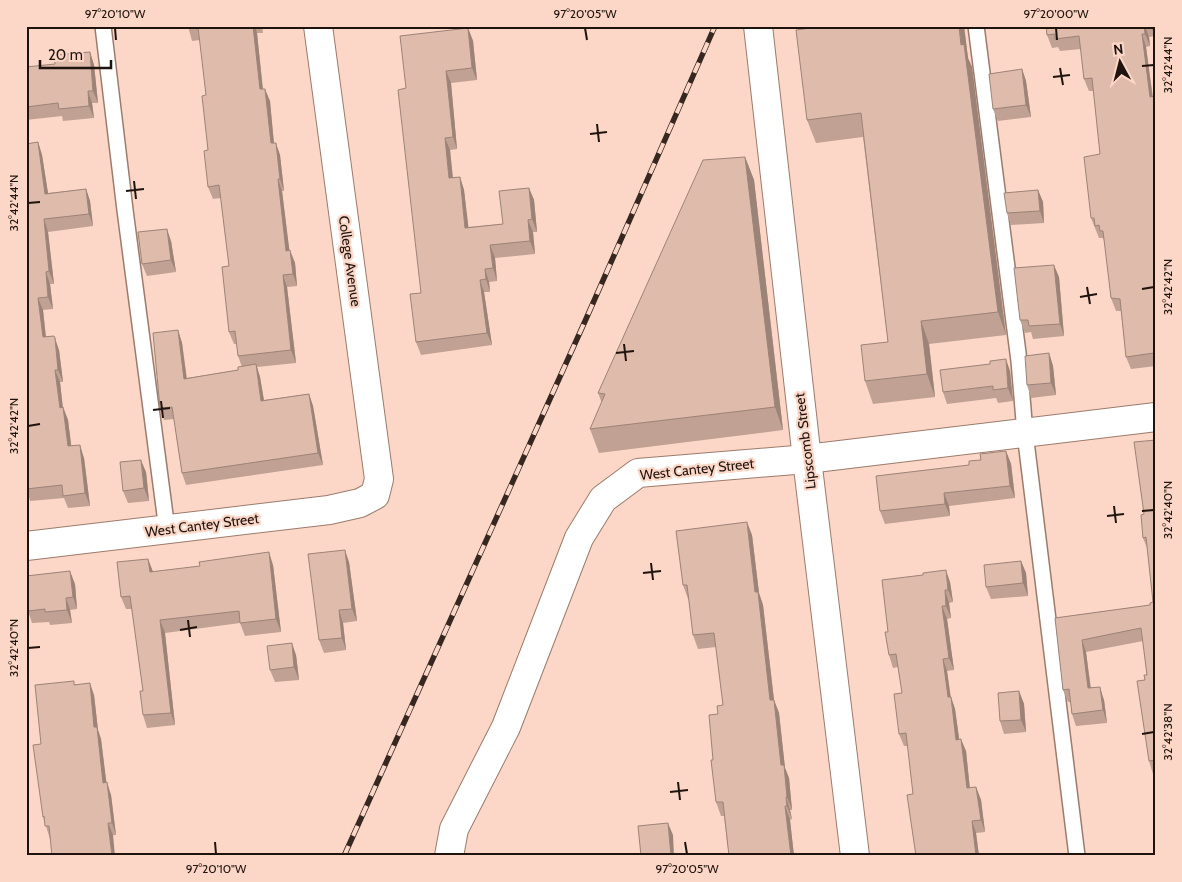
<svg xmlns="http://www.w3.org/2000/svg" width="1182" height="882" font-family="Cabin,sans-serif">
	<rect width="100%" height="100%" fill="#fcd7c7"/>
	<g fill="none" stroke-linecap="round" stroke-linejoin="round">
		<defs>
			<g id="lane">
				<path d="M103,26L125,210L167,530"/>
				<path d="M976,26L1019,361L1025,433L1077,856"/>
			</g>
			<g id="street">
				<path d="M758,26L807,459L855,856"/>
				<path d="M26,546L329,510L360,503L375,495L379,479L318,26"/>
				<path d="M449,856L454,829L506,727L579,538L603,499L638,473L807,459L1156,417"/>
			</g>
		</defs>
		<use href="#lane" stroke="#9b7b6c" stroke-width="18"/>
		<use href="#street" stroke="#9b7b6c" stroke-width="30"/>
		<use href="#lane" stroke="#fff" stroke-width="15"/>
		<use href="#street" stroke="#fff" stroke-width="28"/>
		<defs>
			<path id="rail" d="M344,856L586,319L715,26"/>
		</defs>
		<use href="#rail" stroke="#362821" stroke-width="5.5"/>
		<use href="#rail" stroke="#fcd7c7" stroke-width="4" stroke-dasharray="11" stroke-linecap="butt"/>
	</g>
	<g fill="#c0a193">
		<path d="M188,26H262L263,33H257L263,89L270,101L274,143L280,155L284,191H282L289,250L295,263L297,286L287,287L296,363L257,367L260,377L264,400L309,394L313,406L323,465L186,485L182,473L174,419L164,420L160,408L178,330L182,343L187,378L238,370L242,367L238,356L237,344H234L229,332V266L221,198L213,199L208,187V150L206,95L200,40L192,41Z"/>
		<path d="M825,26H964L968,58L972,67L1006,335L929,344L935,397L873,404L865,381L888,342L863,137L816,143L807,120Z"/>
		<path d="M1046,26H1154L1155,36L1149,37L1150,46L1146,47L1153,97L1156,99V366L1131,369L1126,357L1121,311H1116L1111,298L1105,243L1103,238H1099L1091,218L1100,154L1094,91H1089L1084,79L1081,49L1060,51L1058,47L1052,48L1047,35Z"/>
		<path d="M468,28L473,41L477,80L451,83L457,149L450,150L453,178L460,177L464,190L468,227L503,224L529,188L534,200L537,232H533L535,254L495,258L497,281L489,282L490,292H484L492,345L421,355L416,342L421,293L406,88Z"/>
		<path d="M90,52L94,65L98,103H92L94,118L63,121L62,116L26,120V67L55,64Z"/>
		<path d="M1022,69L1026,81L1031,117L998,121L993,109Z"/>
		<path d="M38,142L42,155L48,193L86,189L90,201L93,226L48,232L54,284H50L53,309L43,310L46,337L59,350L63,382H60L63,408V407L68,420L71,446L84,458L90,506L68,508L64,498L30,501L29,497L26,498V144Z"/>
		<path d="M745,157L754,180L783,430L599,453L590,429L602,403L598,393Z"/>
		<path d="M1038,190L1043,202L1044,223L1011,225L1007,213Z"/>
		<path d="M171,241L176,272L147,276L142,264Z"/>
		<path d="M1059,277L1064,336L1033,339L1031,332L1025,333L1020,320Z"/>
		<path d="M1049,353L1053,366L1056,395L1031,398L1027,385Z"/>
		<path d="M1010,371L1013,401L998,403L996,398L947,404L943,392Z"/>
		<path d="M1156,440V773L1153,774L1149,761L1145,680L1147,675L1143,641L1086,652L1091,688L1104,700L1107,723L1076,726L1072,714L1071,702H1068L1063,690L1055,618L1150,605L1153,602L1147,548L1143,538L1144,514Z"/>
		<path d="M1006,451L1011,464L1015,498L949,506L950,516L885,524L880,511L969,465L981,460Z"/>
		<path d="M146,472L149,501L128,503L123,491Z"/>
		<path d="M752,535L759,593L763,605L774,700L779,713L785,768L789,778L792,810H790L792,819L790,820L794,856H729L724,816H721L716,802L713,760L718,714L723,705L716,647L698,649L693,635L689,599H688L683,585Z"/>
		<path d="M148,559L153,572L273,565L281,632L245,636L240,623L165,633L175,725L147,728L143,715V691L132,609H126L121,597Z"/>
		<path d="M1021,561L1026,573L1028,596L991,599L986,587Z"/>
		<path d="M349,562L357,621L343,623L346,650L324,653L319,640Z"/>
		<path d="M950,582L953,602L949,603L951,618L947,619L954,670L947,671L951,697L955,709L959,739L966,751L970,788L976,787L981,800L985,832L976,833L979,856H916L913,794L908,746H904L899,734L902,693L898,667L893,668L889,655L888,632Z"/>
		<path d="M75,584L77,609L70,610L72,623L50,625L49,622L32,623L28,611Z"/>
		<path d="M296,655L299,680L275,682L270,670Z"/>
		<path d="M75,684L94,695L98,730L101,739L106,782L111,795L116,835L50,839L43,817L41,744Z"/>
		<path d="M1019,691L1024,704L1026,732L1004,734L1000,721Z"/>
	</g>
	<g fill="#9c8378">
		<path d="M253,26H255L257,33L264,102L260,89Z"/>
		<path d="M959,26H964L968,58L972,67L1006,335L998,312Z"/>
		<path d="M1145,26L1149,37L1150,46L1145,34Z"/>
		<path d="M1151,26H1154L1155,36Z"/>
		<path d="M468,28L473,41L477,80L472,68Z"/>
		<path d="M1142,34L1146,47L1154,109L1150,97Z"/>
		<path d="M90,52L94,65L98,103L93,91Z"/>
		<path d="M1022,69L1026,81L1031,117L1026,105Z"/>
		<path d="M446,71L451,83L457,149L453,137Z"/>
		<path d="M265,89L270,101L275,156L271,143Z"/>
		<path d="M88,91L92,103L94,118L89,106Z"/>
		<path d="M445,138L450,150L454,191L449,178Z"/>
		<path d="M38,142L42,155L50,206L45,194Z"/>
		<path d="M276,143L280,155L284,191L280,179Z"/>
		<path d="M745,157L754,180L783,430L775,407Z"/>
		<path d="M460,177L464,190L470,240L465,228Z"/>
		<path d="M278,179L282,191L291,263L286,251Z"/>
		<path d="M529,188L534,200L537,232L532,219Z"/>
		<path d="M86,189L90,201L93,226L89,214Z"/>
		<path d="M1038,190L1043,202L1044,223L1040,211Z"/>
		<path d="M44,219L48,232L54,284L49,271Z"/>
		<path d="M528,220L533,232L535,254L530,241Z"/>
		<path d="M167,229L171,241L176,272L171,260Z"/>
		<path d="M490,245L495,258L497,281L493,268Z"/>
		<path d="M290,250L295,263L297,286L293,274Z"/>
		<path d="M1054,265L1059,277L1064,336L1060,324Z"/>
		<path d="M485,269L489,282L490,292L486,279Z"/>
		<path d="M46,272L50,284L53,309L48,297Z"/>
		<path d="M283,275L287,287L296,363L291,350Z"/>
		<path d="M480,280L484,292L492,345L487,333Z"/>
		<path d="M38,298L43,310L47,349L43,337Z"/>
		<path d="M921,321L929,344L935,397L927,374Z"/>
		<path d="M178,330L182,343L188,391L184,379Z"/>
		<path d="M55,338L59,350L63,382L58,370Z"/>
		<path d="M1049,353L1053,366L1056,395L1051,383Z"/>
		<path d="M1006,359L1010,371L1013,401L1008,388Z"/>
		<path d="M256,364L260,377L266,413L261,401Z"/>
		<path d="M55,370L60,382L64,420L60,408Z"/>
		<path d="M309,394L313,406L323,465L318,453Z"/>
		<path d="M63,407L68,420L73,459L68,446Z"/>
		<path d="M80,445L84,458L90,506L85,493Z"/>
		<path d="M1006,451L1011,464L1015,498L1010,486Z"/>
		<path d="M141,460L146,472L149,501L144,488Z"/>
		<path d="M944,493L949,506L950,516L945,504Z"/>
		<path d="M747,522L752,535L759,593L763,605L774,700L779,713L785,768L789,778L792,810L787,797L770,700L755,592Z"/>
		<path d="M345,550L349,562L357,621L352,609Z"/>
		<path d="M269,552L273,565L281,632L276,619Z"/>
		<path d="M148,559L153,572H150Z"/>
		<path d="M1021,561L1026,573L1028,596L1023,583Z"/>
		<path d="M946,570L950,582L953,602L948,590Z"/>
		<path d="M70,571L75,584L77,609L73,597Z"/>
		<path d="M945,590L949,603L951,618L946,606Z"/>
		<path d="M66,598L70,610L72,623L67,610Z"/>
		<path d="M942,606L947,619L954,670L949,658Z"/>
		<path d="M339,610L343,623L346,650L342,638Z"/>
		<path d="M160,620L165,633L175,725L171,713Z"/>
		<path d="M1082,640L1086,652L1092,701L1088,688Z"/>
		<path d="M292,643L296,655L299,680L294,667Z"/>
		<path d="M943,659L947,671L952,709L948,697Z"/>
		<path d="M90,683L94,695L98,730L101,739L108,795L103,783L94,727Z"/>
		<path d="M1100,687L1104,700L1107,723L1103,710Z"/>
		<path d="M1019,691L1024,704L1026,732L1021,720Z"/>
		<path d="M951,697L955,709L961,752L956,740Z"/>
		<path d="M961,739L966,751L971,801L967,788Z"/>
		<path d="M107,782L111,795L116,835L112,823Z"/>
		<path d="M976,787L981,800L985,832L981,820Z"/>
		<path d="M786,797L790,810L792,819L787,806Z"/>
		<path d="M785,806L790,820L794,856H791Z"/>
		<path d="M972,821L976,833L979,856H976Z"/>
		<path d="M108,823L113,835L115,856H112Z"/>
		<path d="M668,823L673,835L674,856H671Z"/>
	</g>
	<g fill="#dfbbab" stroke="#9c8378">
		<path d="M188,26H253L260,89H265L271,143H276L280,179H278L286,251L290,250L293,274L283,275L291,350L238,356L235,331L229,332L222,267L229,266L219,185L208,187L204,151L208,150L202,96L206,95L198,27L188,28Z"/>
		<path d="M825,26H959L961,45L964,44L998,312L921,321L927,374L865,381L861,345L888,342L861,113L807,120L796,30Z"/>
		<path d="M1046,26H1144L1145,34H1142L1150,97L1155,96L1156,104V363L1154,353L1126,357L1120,299L1111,298L1103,231H1100L1099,225L1095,226L1094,218H1091L1084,157L1100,154L1092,78L1084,79L1079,36L1055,39V34L1047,35Z"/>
		<path d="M468,28L472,68L446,71L453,137L445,138L449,178L460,177L465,228L503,224L499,191L529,188L532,219L528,220L530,241L490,245L493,268L485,269L486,279L480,280L487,333L416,342L410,294L421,293L398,90L406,88L400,36Z"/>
		<path d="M90,52L93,91H88L89,106L59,109L58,103L26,107V67L55,64L54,55Z"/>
		<path d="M1022,69L1026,105L993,109L989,74Z"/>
		<path d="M38,142L45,194L86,189L89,214L44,219L49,271L46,272L48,297L38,298L43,337L54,336L55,338L58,370H55L60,408L63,407L68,446L80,445L85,493L63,496L62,485L26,489V144Z"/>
		<path d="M745,157L775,407L590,429L605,394L598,393L703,160Z"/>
		<path d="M1038,190L1040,211L1007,213L1004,193Z"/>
		<path d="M167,229L171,260L142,264L138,232Z"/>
		<path d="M1054,265L1060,324L1029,326L1028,320H1020L1014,268Z"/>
		<path d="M178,330L184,379L238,370V367L256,364L261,401L309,394L318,453L182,473L172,407L160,408L153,333Z"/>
		<path d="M1049,353L1051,383L1027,385L1025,356Z"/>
		<path d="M1006,359L1008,388L993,390V386L943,392L940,370L990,364V361Z"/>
		<path d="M1156,440V760L1149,761L1137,681L1145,680L1144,675H1147L1141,628L1082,640L1088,688L1100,687L1103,710L1072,714L1069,689L1063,690L1055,618L1150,605V603L1153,602L1146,537L1143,538L1141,515L1144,514L1134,442Z"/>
		<path d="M1006,451L1010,486L944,493L945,504L880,511L876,476L969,465V461L981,460L980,454Z"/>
		<path d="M141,460L144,488L123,491L120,462Z"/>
		<path d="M747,522L755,592H758L770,700H774L781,765H784L787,797H786L787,806H785L791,856H729L723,802H716L711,760H713L709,715L718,714L717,706L723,705L714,633L693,635L687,585H683L676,531Z"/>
		<path d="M345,550L352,609L339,610L342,638L319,640L308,554Z"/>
		<path d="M269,552L276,619L240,623L239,611L160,620L171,713L143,715L140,691H143L130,596L121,597L117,562L148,559L150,572L200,566L199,562Z"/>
		<path d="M1021,561L1023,583L986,587L984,565Z"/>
		<path d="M946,570L948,590H945L946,606H942L949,658L943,659L948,697H951L956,740L961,739L967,788L976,787L981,820L972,821L976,856H916L907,795L913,794L906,733L899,734L894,694L902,693L896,654L889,655L885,632H888L882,580L923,575V573Z"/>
		<path d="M70,571L73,597L66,598L67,610L45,612V609L28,611L26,595V576Z"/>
		<path d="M292,643L294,667L270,670L267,646Z"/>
		<path d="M74,681V685L90,683L94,727H97L103,783L107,782L112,823H108L112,856H52L49,826H45L44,816L43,817L33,745L41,744L35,685Z"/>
		<path d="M1019,691L1021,720L1000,721L998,693Z"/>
		<path d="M668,823L671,856H641L638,826Z"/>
	</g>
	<path fill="none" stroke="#1f130d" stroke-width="2" d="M115,28L116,40M585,28L587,40M1056,28L1057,40M1142,66L1154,65M1060,68L1063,85M1053,77L1070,75M597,124L599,142M590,134L607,132M134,181L136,199M126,191L144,189M28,203L40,202M1087,287L1090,304M1142,289L1154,287M1080,297L1097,294M624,344L626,361M616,353L634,351M161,401L163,418M153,410L170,408M28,426L40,424M1114,506L1116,523M1142,511L1154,510M1107,516L1124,514M651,563L653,580M643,573L661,571M188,620L190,637M180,630L197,627M28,648L40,647M1142,734L1154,732M678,782L680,800M670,792L688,790M215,842L216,854M685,842L687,854"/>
	<g text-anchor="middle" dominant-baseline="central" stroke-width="4.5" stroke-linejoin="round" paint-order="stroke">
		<g font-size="14" fill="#1f130d" stroke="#fcd7c7">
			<text transform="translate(350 261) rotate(82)">College Avenue</text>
			<text transform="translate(805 441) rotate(-97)">Lipscomb Street</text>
			<text transform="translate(697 469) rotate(-6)">West Cantey Street</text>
			<text transform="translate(202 525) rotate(-7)">West Cantey Street</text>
		</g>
	</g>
	<rect width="1182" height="882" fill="none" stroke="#fcd7c7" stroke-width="55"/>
	<g transform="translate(1120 62) rotate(353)" stroke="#fcd7c7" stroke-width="4" paint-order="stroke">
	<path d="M0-4L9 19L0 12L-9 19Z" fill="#1f130d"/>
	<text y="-8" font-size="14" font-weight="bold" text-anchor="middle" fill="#1f130d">N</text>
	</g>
	<path d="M40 60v8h71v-8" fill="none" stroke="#1f130d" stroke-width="2.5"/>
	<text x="48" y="60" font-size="15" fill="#1f130d" stroke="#fcd7c7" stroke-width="4" paint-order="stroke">20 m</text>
	<rect x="28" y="28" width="1126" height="826" fill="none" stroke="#1f130d" stroke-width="2"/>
	<g font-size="12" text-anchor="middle" fill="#1f130d">
		<text x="115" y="18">97°20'10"W</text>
		<text x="585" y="18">97°20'05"W</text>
		<text x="1056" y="18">97°20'00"W</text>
		<text transform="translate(1168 65) rotate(-90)" y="4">32°42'44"N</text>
		<text transform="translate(14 203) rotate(-90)" y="4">32°42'44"N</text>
		<text transform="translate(1168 287) rotate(-90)" y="4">32°42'42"N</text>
		<text transform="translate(14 426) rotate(-90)" y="4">32°42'42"N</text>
		<text transform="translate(1168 510) rotate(-90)" y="4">32°42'40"N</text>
		<text transform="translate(14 648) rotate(-90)" y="4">32°42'40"N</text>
		<text transform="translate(1168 732) rotate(-90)" y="4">32°42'38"N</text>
		<text x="216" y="873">97°20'10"W</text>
		<text x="687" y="873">97°20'05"W</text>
	</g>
</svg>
